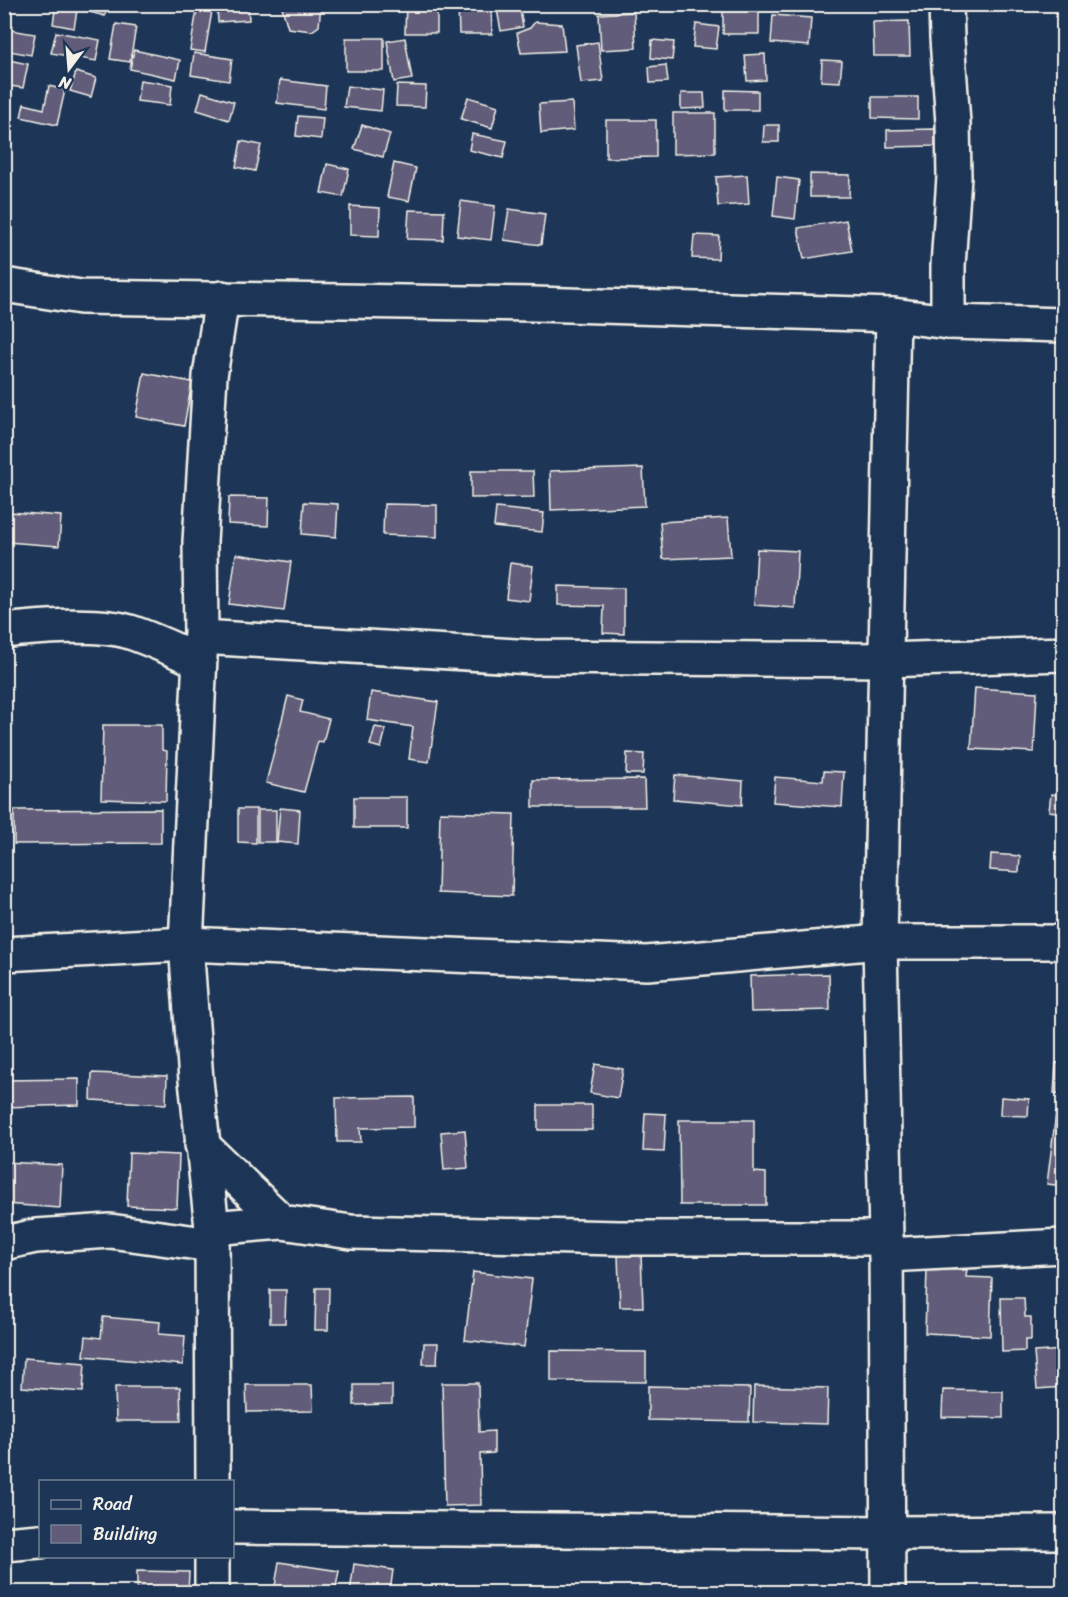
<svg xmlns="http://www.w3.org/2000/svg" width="1068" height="1597" font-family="Sriracha,sans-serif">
	<rect width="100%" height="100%" fill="#1d3557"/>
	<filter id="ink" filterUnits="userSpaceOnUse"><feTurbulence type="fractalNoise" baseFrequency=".0167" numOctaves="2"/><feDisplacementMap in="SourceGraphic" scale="12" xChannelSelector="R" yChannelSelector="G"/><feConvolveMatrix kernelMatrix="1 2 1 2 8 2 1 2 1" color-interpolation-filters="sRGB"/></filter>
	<g filter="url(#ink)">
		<g fill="#605c79" stroke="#f4f1e8" stroke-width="1.5">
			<path d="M56,4H78L74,28L53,24Z"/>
			<path d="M88,4H107L105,16L86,11Z"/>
			<path d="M198,4L213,5L205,52L190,50Z"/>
			<path d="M217,4H248L249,20L218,22Z"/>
			<path d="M281,4H321L319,26L312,31L288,28Z"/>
			<path d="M406,4H437V33H405Z"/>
			<path d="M458,4H491L492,34H459Z"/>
			<path d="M496,4H519L523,27L501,31Z"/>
			<rect x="723" y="11" width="36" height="23"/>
			<path d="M634,12L636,48L601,50L599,14Z"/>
			<path d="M773,15L811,18L809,46L771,43Z"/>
			<path d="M909,21L910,56H874L873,22Z"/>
			<path d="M535,22L562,24L565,51L521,53L517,33L530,28Z"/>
			<path d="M116,24L136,27L130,62L110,59Z"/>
			<path d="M696,24L719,27L716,49L693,47Z"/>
			<path d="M4,29L35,34L31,55L4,50Z"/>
			<path d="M56,32L100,40L96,61L51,53Z"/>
			<rect x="346" y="38" width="38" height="33"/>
			<path d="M405,38L412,79L394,82L387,41Z"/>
			<path d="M652,40L674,42L672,60L651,58Z"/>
			<path d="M598,42L603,81L581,83L576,45Z"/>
			<path d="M134,50L180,60L176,79L130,69Z"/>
			<path d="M194,53L232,59L229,81L191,75Z"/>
			<path d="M765,54L766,80L747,81L745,55Z"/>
			<path d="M4,59L28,64L23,88L4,85Z"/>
			<path d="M822,60L842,61L840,82L821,81Z"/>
			<path d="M666,65L668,82L650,83L649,67Z"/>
			<path d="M76,72L96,78L91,97L70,91Z"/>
			<path d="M140,80L172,85L170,105L137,101Z"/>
			<path d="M280,80L326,86L324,109L277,103Z"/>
			<path d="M397,85L426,86L425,107L396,106Z"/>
			<path d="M49,86L65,90L57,125L21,117L24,104L44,109Z"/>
			<path d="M347,86L383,90L381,111L344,107Z"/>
			<path d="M725,90L758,91V110H725Z"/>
			<path d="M202,92L234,102L229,120L197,110Z"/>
			<path d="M681,93H704L705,108L681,109Z"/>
			<path d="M468,97L498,106L492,128L461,119Z"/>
			<path d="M872,97H918V119L872,118Z"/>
			<path d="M572,102L574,130L541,133L539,104Z"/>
			<path d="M673,113H715V153L673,154Z"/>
			<path d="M298,116L323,118L321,139L296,136Z"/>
			<path d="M606,120H656V157L606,158Z"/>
			<path d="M362,125L390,134L383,157L354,149Z"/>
			<path d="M764,125H779V142H763Z"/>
			<path d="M935,129V146L887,147V130Z"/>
			<path d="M472,134L507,141L503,158L469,150Z"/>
			<path d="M241,141L261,145L255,171L236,167Z"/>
			<path d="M394,163L416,168L409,201L387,197Z"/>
			<path d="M327,164L349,169L343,197L321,193Z"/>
			<path d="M810,174L850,175L849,197H810Z"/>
			<path d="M747,175L749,204L718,206L716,177Z"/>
			<path d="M777,177L799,180L795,219L773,216Z"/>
			<path d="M461,201L495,206L491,240L457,236Z"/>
			<path d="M350,206L380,208L379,236L350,235Z"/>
			<path d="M509,209L545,214L541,245L504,240Z"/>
			<path d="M409,210L444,211L443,240L407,239Z"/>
			<path d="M846,220L852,251L804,259L798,228Z"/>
			<path d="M694,235L719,236L718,259L692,258Z"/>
			<path d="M144,373L192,382L184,426L136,417Z"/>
			<path d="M643,468L645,506L551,510L550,471Z"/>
			<path d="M471,471H533L534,497L471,498Z"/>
			<path d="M229,497L269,498L268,526L228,524Z"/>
			<path d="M304,502L338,504L336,537L302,534Z"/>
			<path d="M384,504L437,505V537L383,535Z"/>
			<path d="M496,508L544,513L542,532L494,527Z"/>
			<path d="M9,512L61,516L59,546L7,542Z"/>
			<path d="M728,518L731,556L663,559L660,522Z"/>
			<path d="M757,549L798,551L795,608L754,605Z"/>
			<path d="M236,554L291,562L284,611L229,604Z"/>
			<path d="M510,563L533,566L529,601L506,598Z"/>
			<path d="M558,586L624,588V634L603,633L604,606L558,605Z"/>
			<path d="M975,688L1037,692L1034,752L971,749Z"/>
			<path d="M371,692L438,702L429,762L409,759L413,727L367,720Z"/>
			<path d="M288,696L303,700L300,712L329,719L323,742L318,741L304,792L266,783Z"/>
			<path d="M103,725H162V750L167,751L166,801L101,799Z"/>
			<path d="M375,727L386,729L381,748L370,745Z"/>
			<path d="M627,753L644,754L643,774H626Z"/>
			<path d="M824,771L844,772L842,807L773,802L775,777L823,781Z"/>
			<path d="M675,775L743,781L742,805L673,799Z"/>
			<path d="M644,779L645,807H533V780Z"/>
			<path d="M1051,794L1064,796V813L1049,811Z"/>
			<rect x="354" y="797" width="53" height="31"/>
			<path d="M280,808L300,810L298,844L277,842Z"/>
			<path d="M161,809V843L14,844V810Z"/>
			<path d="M238,809H256V843L238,842Z"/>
			<rect x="258" y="810" width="18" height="32"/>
			<path d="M440,812L514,814L512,896L438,893Z"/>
			<path d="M991,854L1020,856L1019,872L990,870Z"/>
			<path d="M829,974L830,1010L751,1012L750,976Z"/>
			<path d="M1056,1063H1064V1094L1054,1093Z"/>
			<path d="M595,1064L623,1069L618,1098L590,1093Z"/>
			<path d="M92,1073L167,1076L166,1104L91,1100Z"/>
			<path d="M79,1079V1105L4,1107V1080Z"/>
			<path d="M414,1097V1127L360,1128L361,1142H337L336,1098Z"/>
			<path d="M1001,1097L1029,1099L1028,1116L1000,1115Z"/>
			<rect x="538" y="1105" width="54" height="25"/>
			<path d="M645,1113L666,1114L664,1152L643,1151Z"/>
			<path d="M1056,1113L1064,1114V1186L1047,1184Z"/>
			<path d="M679,1120H754V1172L766,1173V1205H680Z"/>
			<path d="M465,1130L468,1168L444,1170L441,1132Z"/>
			<path d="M129,1153L179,1155L177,1208L127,1206Z"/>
			<path d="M4,1162L62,1165L60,1208L4,1204Z"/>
			<path d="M641,1254L643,1307H620L618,1256Z"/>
			<path d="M927,1269L967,1270L966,1277L992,1278L990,1336L925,1333Z"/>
			<path d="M473,1272L532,1279L524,1347L465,1340Z"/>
			<path d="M316,1288H329L328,1330H315Z"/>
			<path d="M270,1290H286L285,1323H270Z"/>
			<path d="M1001,1298H1024L1025,1317H1031V1340H1025V1351L1002,1352Z"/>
			<path d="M103,1317L160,1322L159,1334L185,1336L183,1365L84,1356L86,1336L101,1338Z"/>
			<path d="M424,1343H438L437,1364H423Z"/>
			<path d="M1064,1350V1387L1037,1389L1034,1352Z"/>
			<path d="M551,1351L646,1352V1382L551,1381Z"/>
			<path d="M24,1358L85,1363L83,1392L22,1387Z"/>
			<path d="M442,1383H478L479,1432L494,1431V1453L480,1454L481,1505L445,1506Z"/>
			<path d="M246,1385H312L313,1411L247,1412Z"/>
			<path d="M354,1385H392V1404L354,1405Z"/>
			<path d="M648,1386L750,1388L749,1422L648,1420Z"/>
			<path d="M754,1386L828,1388L827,1424L753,1422Z"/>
			<path d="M115,1387H180L181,1421H116Z"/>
			<path d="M943,1390L1003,1391V1418L942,1417Z"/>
			<path d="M279,1562L339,1571L335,1592H274Z"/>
			<path d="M354,1564L393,1570L390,1592H350Z"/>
			<path d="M137,1571L189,1572L188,1592H137Z"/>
			<path d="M523,1586L524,1592H510V1588Z"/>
		</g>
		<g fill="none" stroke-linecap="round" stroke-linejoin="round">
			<defs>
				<g id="minor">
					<path d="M946,4L947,38L953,123L954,177L948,266V322"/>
					<path d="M4,631C37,627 100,622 130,632C154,640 177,651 199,661"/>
					<path d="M201,637L532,657L886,660L1064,654"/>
					<path d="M4,954L186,944L647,963L880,942H1064"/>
					<path d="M202,1145L282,1222"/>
					<path d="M212,1228L282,1222L351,1232L619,1238H886"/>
					<path d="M4,1243L36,1236L110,1231L212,1245"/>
					<path d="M886,1255L1064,1246"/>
					<path d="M213,1482L212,1228L196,1080L186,944L201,637L200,542L210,376L222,298"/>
					<path d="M232,1527L888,1533L1064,1532"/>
					<path d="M4,1544L40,1541"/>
					<path d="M212,1592V1556"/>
					<path d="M888,1592L886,1238L880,942L893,315"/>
				</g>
				<path id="tertiary" d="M4,285L81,297L535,304L893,315L948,322L1064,325"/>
			</defs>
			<use href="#minor" stroke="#f4f1e8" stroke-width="38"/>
			<use href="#tertiary" stroke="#f4f1e8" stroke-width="38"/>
			<use href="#minor" stroke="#1d3557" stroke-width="33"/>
			<use href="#tertiary" stroke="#1d3557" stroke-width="33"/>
		</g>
	</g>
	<rect width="1068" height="1597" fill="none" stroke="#1d3557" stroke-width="24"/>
	<rect x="12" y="12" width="1044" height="1573" fill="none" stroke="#f4f1e8" stroke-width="2" filter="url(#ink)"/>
	<rect x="39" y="1480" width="195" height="78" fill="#1d3557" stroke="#738091" stroke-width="1.5"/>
	<rect x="51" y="1500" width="30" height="9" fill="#1d3557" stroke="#738091" stroke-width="1.5"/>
	<text x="93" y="1510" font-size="18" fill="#f4f1e8">Road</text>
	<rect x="51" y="1525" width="30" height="18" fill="#605c79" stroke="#738091" stroke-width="1.5"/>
	<text x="93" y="1540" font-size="18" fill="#f4f1e8">Building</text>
	<g transform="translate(69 69) rotate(196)" stroke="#1d3557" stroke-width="4.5" paint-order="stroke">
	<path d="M0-4.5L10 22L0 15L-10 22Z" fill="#f4f1e8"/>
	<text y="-9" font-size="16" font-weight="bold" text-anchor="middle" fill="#f4f1e8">N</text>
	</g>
</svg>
